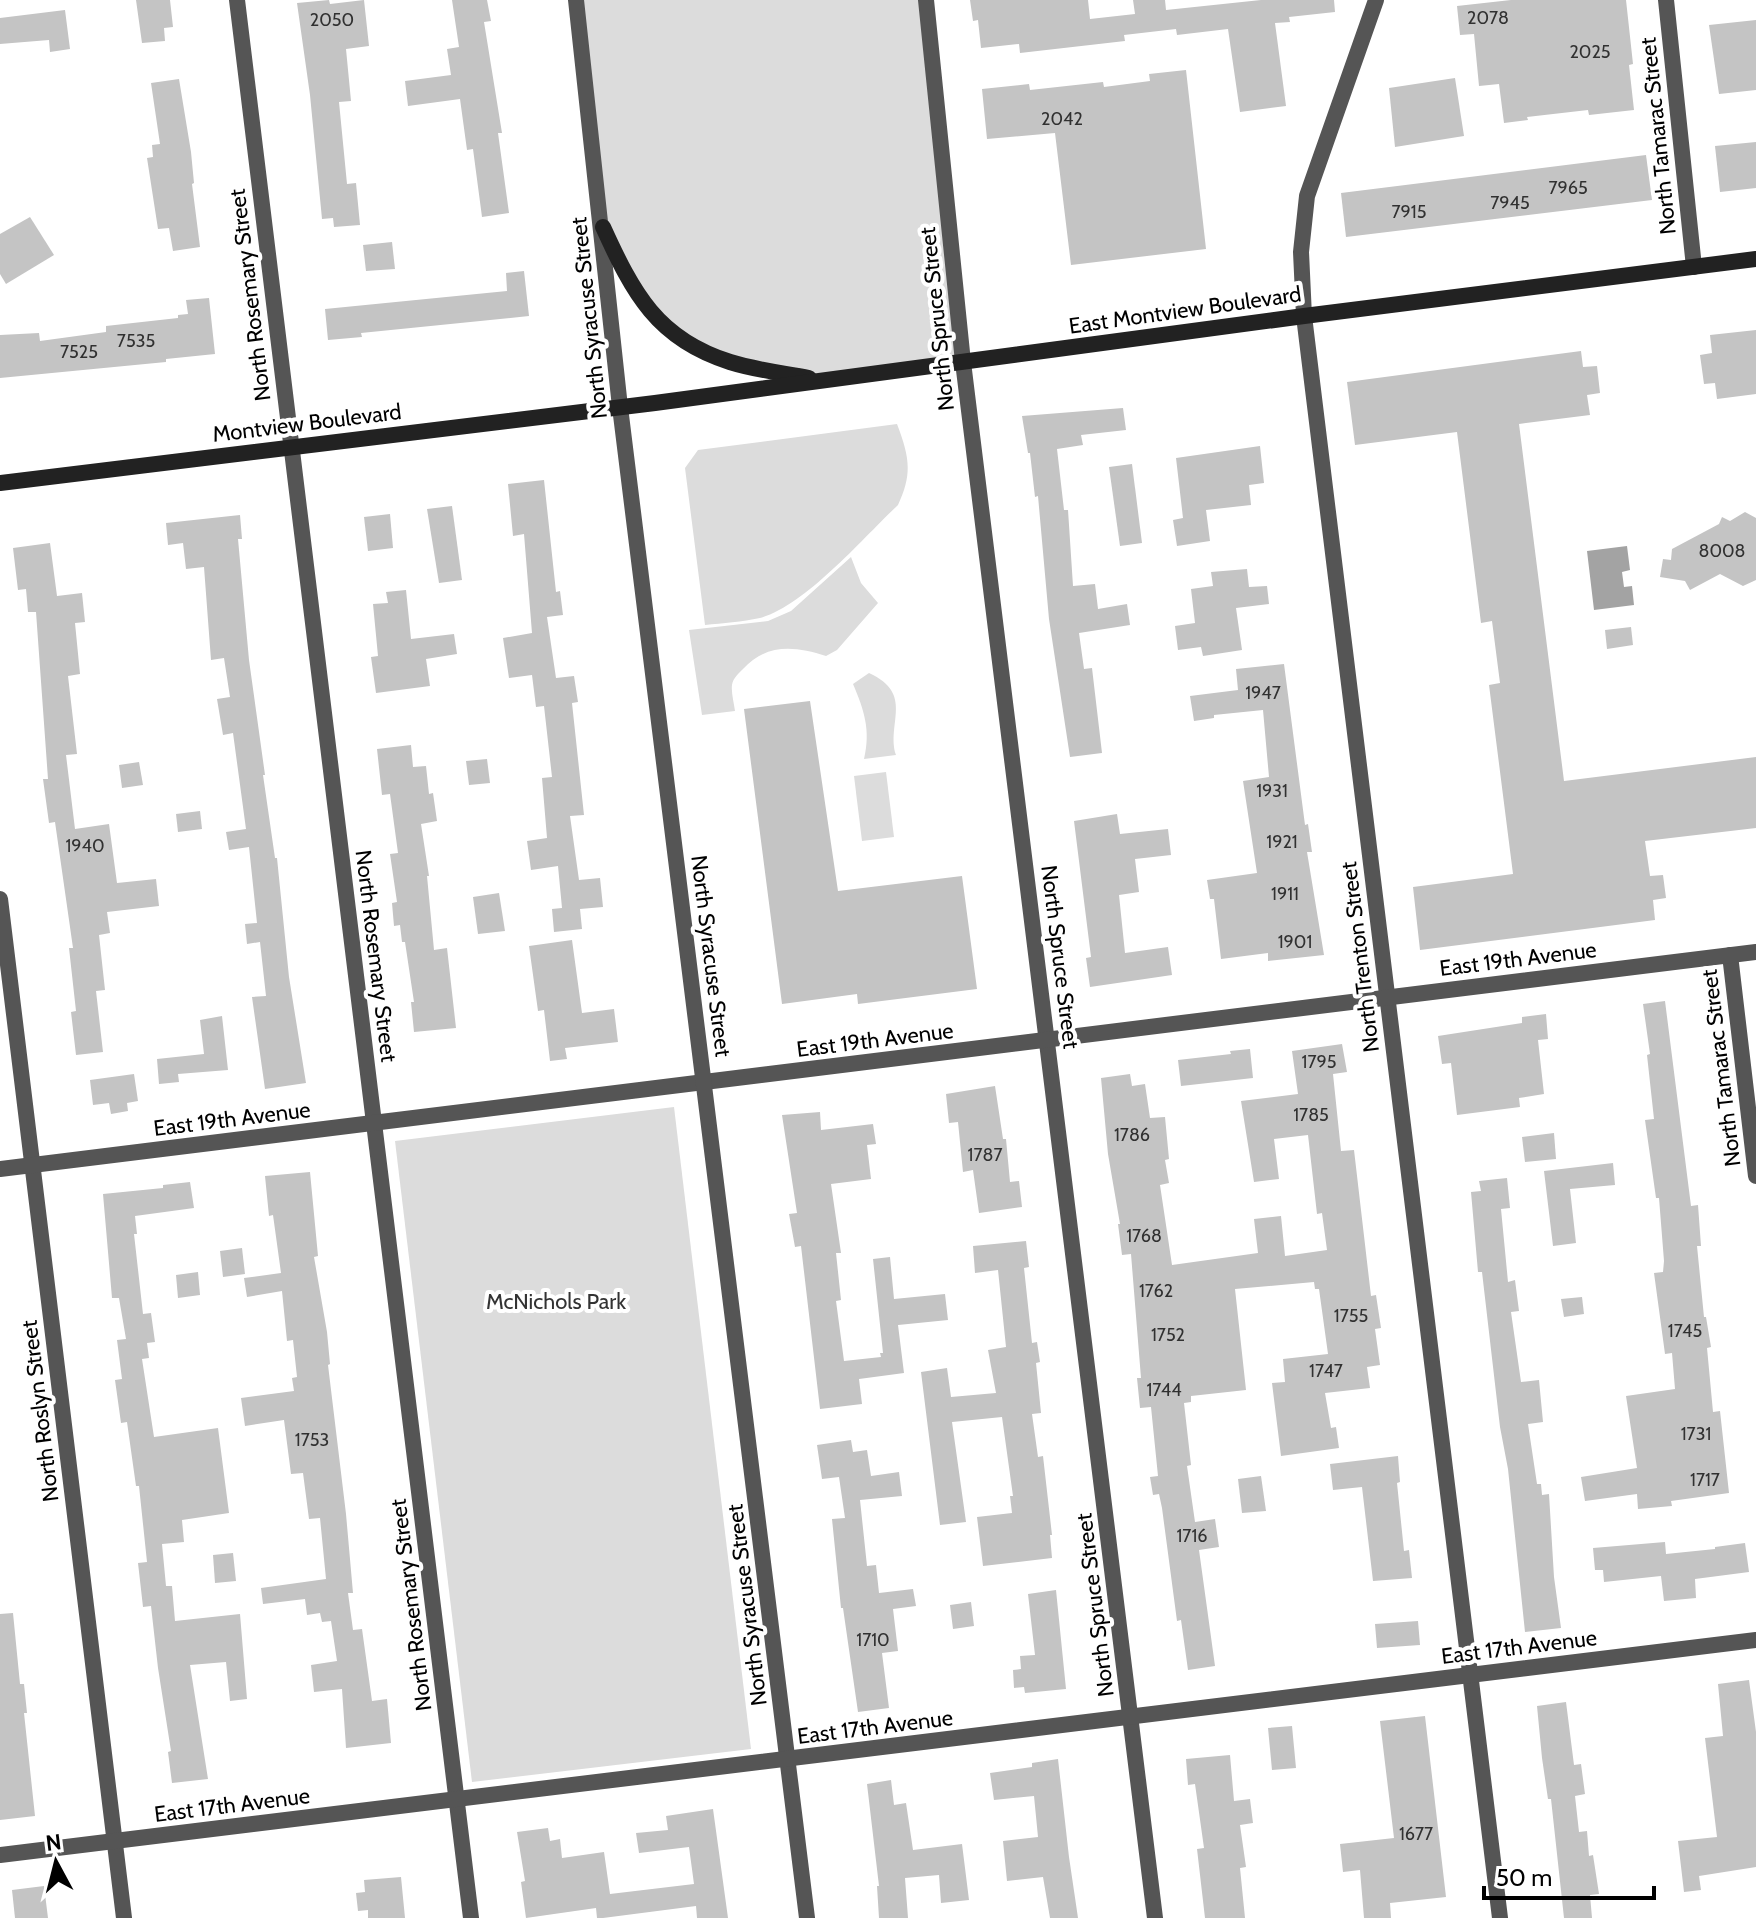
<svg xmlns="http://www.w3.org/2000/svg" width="1756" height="1918" font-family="Cabin,sans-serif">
	<rect width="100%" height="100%" fill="#fff"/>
	<g fill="#dcdcdc">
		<path d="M576,0H926L963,362L823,380L732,363L672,334L603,227Z"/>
		<path d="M897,424C909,456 913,473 898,505C863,538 805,606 760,618C742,622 723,623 705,625L685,468L698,450Z"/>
		<path d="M851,557L861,583L878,603L837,650L826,656C795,646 767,643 743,669C739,673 733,678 732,685C731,692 734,703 735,711L702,715L689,630L768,621L791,611Z"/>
		<path d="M869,673C915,694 886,724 896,755L864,759C871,730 864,710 853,684Z"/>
		<path d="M886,772L894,837L862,841L854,776Z"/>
		<path d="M674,1107L751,1749L472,1782L395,1141Z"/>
	</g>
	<path fill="#a3a3a3" d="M1627,546L1630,570L1622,572L1624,587L1632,586L1634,605L1594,610L1587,551Z"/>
	<g fill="#c4c4c4">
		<path d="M136,0H170L173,27L164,28L165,41L142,43Z"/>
		<path d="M329,0L330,4L364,0L369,46L346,49L351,101L339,102L347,184L356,183L360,225L334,227L333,218L322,219L310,95L297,3Z"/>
		<path d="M452,0H487L491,21L484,22L502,133H498L509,213L482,217L473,149L467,150L460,99L408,106L405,81L451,75L447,49L459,47Z"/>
		<path d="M970,0H1088L1090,19L1135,14L1133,0H1165L1166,10L1261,0H1334L1335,12L1289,17L1290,22L1275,23L1286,106L1240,112L1228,29L1177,35L1176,29L1124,35L1125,41L1020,53L1019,44L981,48L978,20L973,21Z"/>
		<path d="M1511,0H1626L1633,64L1629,65L1634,110L1589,115L1588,110L1527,117L1528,120L1504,123L1499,84L1479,86L1474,34L1460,35L1457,6Z"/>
		<path d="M65,10L70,49L50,52L49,40L0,44V18Z"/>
		<path d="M1756,20V90L1719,94L1709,25Z"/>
		<path d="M1186,70L1206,249L1071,265L1055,133L987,139L982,89L1029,84L1030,90L1103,82L1104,87L1150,81L1149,74Z"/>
		<path d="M1455,78L1464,136L1395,147L1389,88Z"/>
		<path d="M179,79L191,152L194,183L192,184L200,247L173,251L169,228L158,229L147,158L153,157L152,145L160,144L151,83Z"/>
		<path d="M1756,142V188L1720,192L1715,146Z"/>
		<path d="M1646,155L1652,200L1346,237L1341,193Z"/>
		<path d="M30,217L54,255L6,284L0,274V234Z"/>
		<path d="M392,242L395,269L366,271L363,245Z"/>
		<path d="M524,271L529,316L361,333L362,337L328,340L325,309L507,291L506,273Z"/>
		<path d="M209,298L215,354L166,359V362L0,378V335L39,333L40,341L106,332V326L178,318V315L188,314L186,300Z"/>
		<path d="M1756,330V394L1717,399L1715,383L1704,384L1700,355L1712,353L1710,335Z"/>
		<path d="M1581,351L1583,367L1597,366L1600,393L1587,395L1590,415L1519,424L1564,781L1756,757V828L1645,841L1650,876L1663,875L1666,898L1653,900L1655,920L1420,950L1413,887L1513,874L1489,685L1500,683L1492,621L1481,623L1457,432L1355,445L1347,382Z"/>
		<path d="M1123,408L1126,430L1081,435L1083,445L1057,449L1064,510H1068L1073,586L1095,584L1098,609L1127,604L1130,625L1079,633L1084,669L1092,668L1102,753L1070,757L1049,619L1038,496L1035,497L1030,453H1028L1022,416Z"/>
		<path d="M1260,446L1264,483L1249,485L1251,505L1206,510L1210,541L1177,546L1173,520L1183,518L1176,458Z"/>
		<path d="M1132,464L1142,543L1120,546L1109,467Z"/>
		<path d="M544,480L556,592L560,591L563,615L547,617L556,678L574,676L578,702L572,703L584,815L570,816L579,880L600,878L603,907L580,909L582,929L554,932L552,909L562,908L558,866L531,870L527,841L547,838L542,778L552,777L544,706L536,707L532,675L509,678L503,638L532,633L524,534L513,536L508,484Z"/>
		<path d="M452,506L462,580L439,583L427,509Z"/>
		<path d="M1745,512L1756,518V580L1743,586L1720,574L1690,590L1685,581L1660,577L1663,559L1671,560L1672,549L1719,524L1722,517L1730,521Z"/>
		<path d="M390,514L393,548L368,551L364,517Z"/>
		<path d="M240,515L242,539H238L249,660L265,775H263L275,858H277L289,977L306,1083L265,1089L252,997L266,996L260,942L247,944L245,924L257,923L249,847L229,850L226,832L246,829L233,733L223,735L217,699L230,697L224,658L211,660L204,567L186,569L183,543L168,545L166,523Z"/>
		<path d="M50,543L57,596L82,593L85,622L75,623L80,674L68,676L77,754L66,755L75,829L109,824L117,883L156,879L159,906L107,912L110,933L99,935L105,990L96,991L103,1052L76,1055L71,1012L76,1011L69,948H73L55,822L49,823L43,779H48L36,612H28L26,589L18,590L13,548Z"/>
		<path d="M1247,569L1249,587L1267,586L1269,604L1236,608L1242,650L1203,656L1201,647L1178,650L1175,626L1195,623L1191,589L1213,586L1211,572Z"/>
		<path d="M406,590L411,639L454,634L457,654L426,659L430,686L376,693L371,657L378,656L373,604L388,603L386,592Z"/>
		<path d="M1631,627L1633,645L1607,649L1605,630Z"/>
		<path d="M1284,664L1305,825L1308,824L1312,852H1307L1324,955L1268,961V953L1221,959L1214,899H1210L1207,880L1257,873L1243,781L1269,777L1263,710L1214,715V718L1194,721L1190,696L1238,690L1236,669Z"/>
		<path d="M810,701L838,891L962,876L977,989L858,1004L857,994L782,1004L744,709Z"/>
		<path d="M411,745L413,767L426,766L429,794L433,793L437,821L421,824L429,876H427L434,950L447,948L456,1028L414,1032L411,1002H414L405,942H402L400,925L394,926L392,903L397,902L390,854L398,853L390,794L382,795L377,749Z"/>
		<path d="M487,759L490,783L469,785L466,761Z"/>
		<path d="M139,762L143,785L122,788L119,765Z"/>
		<path d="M200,811L202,829L178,832L176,814Z"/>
		<path d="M1117,814L1120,834L1168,829L1171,855L1135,859L1139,892L1119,895L1125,953L1168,947L1172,975L1090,987L1086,958L1091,957L1074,821Z"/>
		<path d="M499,893L505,931L478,934L473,897Z"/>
		<path d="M572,940L582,1013L614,1009L618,1042L565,1048L567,1059L550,1061L544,1010L538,1011L529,946Z"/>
		<path d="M1665,1001L1691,1206L1698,1205L1701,1246H1697L1704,1317H1706L1711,1347L1707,1348L1713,1412L1720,1411L1729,1493L1671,1501L1672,1506L1638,1509L1637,1494L1585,1501L1581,1477L1637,1468L1626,1396L1675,1389L1672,1353L1665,1354L1654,1273L1663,1272L1664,1261L1659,1198H1656L1645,1120L1654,1119L1647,1055L1650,1054L1643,1004Z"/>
		<path d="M1546,1014L1548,1039L1538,1040L1544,1094L1519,1098L1520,1107L1457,1115L1451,1063L1442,1064L1438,1036L1522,1023V1017Z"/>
		<path d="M222,1016L228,1070L178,1074L179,1082L159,1084L157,1059L204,1054L200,1020Z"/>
		<path d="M1342,1044L1347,1072L1333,1074L1341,1151L1354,1150L1371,1296L1376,1295L1381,1328L1375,1329L1380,1365L1367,1367L1370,1388L1325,1393L1331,1428L1336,1427L1339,1448L1281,1456L1272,1383L1285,1382L1283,1359L1328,1354L1319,1289H1315L1314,1282L1235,1289L1246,1390L1191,1396V1402L1184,1403L1191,1465L1187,1466L1195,1522L1215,1519L1219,1547L1199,1550L1215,1666L1188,1670L1181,1620L1177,1621L1162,1508L1159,1494L1153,1495L1150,1477L1158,1476L1151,1407L1140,1408L1137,1378H1141L1131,1254L1122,1255L1118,1224H1120L1108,1154L1101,1078L1130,1074L1132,1086L1145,1084L1150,1118L1165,1117L1169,1159L1165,1160L1169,1183L1160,1185L1172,1265L1258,1253L1254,1219L1281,1216L1285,1256L1327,1250L1322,1213L1317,1214L1308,1135L1274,1139L1279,1179L1254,1182L1241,1101L1298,1094L1292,1051Z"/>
		<path d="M1250,1049L1253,1078L1181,1086L1178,1060L1231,1054L1230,1051Z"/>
		<path d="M134,1074L138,1101L127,1103L128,1111L111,1114L109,1103L93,1105L90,1080Z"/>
		<path d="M995,1086L1003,1139H1006L1010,1182L1019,1181L1022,1207L979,1213L973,1170L963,1172L958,1122L949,1123L946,1094Z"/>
		<path d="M820,1112L821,1130L873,1124L876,1144L867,1145L871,1179L831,1184L841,1253H836L841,1300L836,1301L844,1361L881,1357L880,1353H883L873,1259L890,1257L894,1299L945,1294L948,1320L898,1325L904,1373L859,1379L862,1404L820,1409L801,1246L795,1247L789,1214L797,1213L782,1115Z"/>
		<path d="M1554,1133L1556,1159L1525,1162L1522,1137Z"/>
		<path d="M1613,1163L1615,1185L1570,1189L1576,1243L1553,1246L1544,1171Z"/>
		<path d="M310,1172L318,1256L314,1257L327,1332L330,1364L328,1365L346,1514L353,1593H348L353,1630L362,1629L372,1701L387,1699L391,1743L346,1748L342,1689L314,1692L311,1665L337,1661L331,1621L322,1622L320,1613L307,1615L305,1599L263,1604L261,1588L326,1579L320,1518L309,1519L303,1473L291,1474L284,1420L245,1426L241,1398L294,1391L292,1378L297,1377L293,1340L287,1341L282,1291L247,1297L244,1278L281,1273L273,1215L269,1216L265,1176Z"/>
		<path d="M1507,1178L1510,1208L1501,1209L1508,1282L1515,1280L1519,1311L1511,1312L1521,1382L1539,1380L1543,1422L1528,1424L1537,1484H1541L1542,1495L1549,1494L1554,1577L1561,1628L1525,1632L1508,1469L1500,1427L1482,1272H1478L1471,1192L1481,1191L1479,1181Z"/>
		<path d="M190,1182L194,1208L135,1216L137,1234H134L143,1314L151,1313L155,1342L147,1343L149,1358L142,1359L154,1437L218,1428L229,1513L182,1520L184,1542L162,1544L166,1586H172L175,1621L240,1614L247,1699L230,1701L226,1662L190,1665L208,1779L172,1783L168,1752L171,1751L158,1668L151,1606L143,1607L138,1563L147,1562L139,1486H136L127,1422L121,1423L115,1380L122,1379L117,1340L126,1339L119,1298H112L103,1194L163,1188V1185Z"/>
		<path d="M1026,1241L1029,1267L1024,1268L1032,1343L1037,1342L1040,1362L1036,1363L1041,1413L1032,1414L1038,1457L1043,1456L1052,1535H1050L1052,1558L983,1566L977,1517L1012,1513L1010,1496H1013L1002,1417L952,1422L966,1522L940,1525L921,1372L947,1368L951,1397L996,1393L988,1350L1006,1347L998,1270L975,1273L973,1246Z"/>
		<path d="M242,1248L245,1274L223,1277L220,1251Z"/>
		<path d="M198,1272L200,1295L178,1298L176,1275Z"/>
		<path d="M1582,1297L1584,1314L1564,1317L1561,1299Z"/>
		<path d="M851,1440L853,1452L867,1450L871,1476L899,1472L902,1496L860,1500L867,1566L876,1565L879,1593L913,1589L916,1606L893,1609L898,1651L882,1653L889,1708L858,1712L843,1608H841L832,1519L845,1518L839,1477L822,1479L817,1445Z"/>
		<path d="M1398,1456L1400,1482L1397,1483L1404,1551L1409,1550L1412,1578L1373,1581L1362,1487L1333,1490L1330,1464Z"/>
		<path d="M1261,1476L1266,1511L1242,1513L1238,1479Z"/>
		<path d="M1665,1542L1666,1554L1715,1549V1547L1745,1543L1749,1572L1695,1579L1696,1598L1664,1601L1661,1576L1604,1582L1603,1570H1595L1593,1548Z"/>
		<path d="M233,1553L236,1581L215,1583L213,1555Z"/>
		<path d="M1056,1590L1066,1689L1025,1693L1024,1687L1014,1688L1013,1670L1021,1669L1020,1656L1035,1655L1028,1594Z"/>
		<path d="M971,1602L974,1626L953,1629L950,1605Z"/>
		<path d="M13,1613L20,1684H24L27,1713H24L35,1816L0,1820V1614Z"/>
		<path d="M1418,1621L1420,1645L1377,1648L1375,1624Z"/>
		<path d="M1749,1680L1756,1732V1867L1699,1876L1701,1890L1684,1892L1678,1841L1717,1837L1705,1738L1723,1736L1718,1684Z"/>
		<path d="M1566,1702L1574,1765L1581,1764L1585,1794L1575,1796L1579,1832L1587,1831L1589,1856L1593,1855L1599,1894L1590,1895L1592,1918H1564L1551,1799H1548L1542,1758L1537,1706Z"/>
		<path d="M1425,1716L1446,1897L1390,1903L1391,1918H1364L1360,1870L1343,1872L1340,1844L1394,1838L1380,1721Z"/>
		<path d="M1292,1726L1296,1768L1272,1770L1268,1728Z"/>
		<path d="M1230,1755L1234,1801L1250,1799L1253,1823L1240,1825L1246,1867L1240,1868L1245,1918H1205L1197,1849L1204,1848L1195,1784L1188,1785L1186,1759Z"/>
		<path d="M1058,1759L1069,1857L1078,1918H1050L1043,1877L1007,1881L1003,1841L1038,1837L1034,1796L994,1800L990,1773L1032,1767V1763Z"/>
		<path d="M891,1780L894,1805L906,1803L913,1850L962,1844L969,1900L941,1903L939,1875L905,1878L908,1918H879L877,1886H879L867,1784Z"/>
		<path d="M713,1809L728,1918H697L696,1906L603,1918H597L596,1908L526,1918L521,1882L525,1881L517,1832L548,1828L550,1841L560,1839L562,1858L604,1852L610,1894L694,1884L689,1847L639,1853L636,1833L668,1830L666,1816Z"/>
		<path d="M401,1877L405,1918H368V1910L358,1911L356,1893L365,1892L364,1880Z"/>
		<path d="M44,1886L48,1918H15L12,1890Z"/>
	</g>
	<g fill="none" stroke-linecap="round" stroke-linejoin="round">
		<g stroke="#555" stroke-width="16">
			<path d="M237,0L471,1918"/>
			<path d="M926,0L963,362L1155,1918"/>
			<path d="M1376,0L1307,196L1301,252L1304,316L1500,1918"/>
			<path d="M1666,0L1694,267"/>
			<path d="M0,899L124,1918"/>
			<path d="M1730,955L1756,1176"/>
			<path d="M0,1169L1756,952"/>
		</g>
		<g stroke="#555" stroke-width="16">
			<path d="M576,0L620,407L807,1918"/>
			<path d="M0,1855L1756,1640"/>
		</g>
		<g stroke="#222" stroke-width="16">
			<path d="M603,227C633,293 657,339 730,362C755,370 783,373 809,378"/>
			<path d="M0,483L655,403L1304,316L1756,259"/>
		</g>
	</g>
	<g text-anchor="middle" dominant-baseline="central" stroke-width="8" stroke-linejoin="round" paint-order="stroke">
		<g font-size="18" fill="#313131">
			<text x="1488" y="18">2078</text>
			<text x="332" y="20">2050</text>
			<text x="1590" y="52">2025</text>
			<text x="1062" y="119">2042</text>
			<text x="1568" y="188">7965</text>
			<text x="1510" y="203">7945</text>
			<text x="1409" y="212">7915</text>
			<text x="136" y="341">7535</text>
			<text x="79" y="352">7525</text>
			<text x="1722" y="551">8008</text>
			<text x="1263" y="693">1947</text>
			<text x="1272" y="791">1931</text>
			<text x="1282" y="842">1921</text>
			<text x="85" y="846">1940</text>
			<text x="1285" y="894">1911</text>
			<text x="1295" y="942">1901</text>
			<text x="1319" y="1062">1795</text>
			<text x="1311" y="1115">1785</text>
			<text x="1132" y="1135">1786</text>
			<text x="985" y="1155">1787</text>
			<text x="1144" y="1236">1768</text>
			<text x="1156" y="1291">1762</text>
			<text x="1351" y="1316">1755</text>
			<text x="1685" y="1331">1745</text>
			<text x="1168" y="1335">1752</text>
			<text x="1326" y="1371">1747</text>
			<text x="1164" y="1390">1744</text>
			<text x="1696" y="1434">1731</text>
			<text x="312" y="1440">1753</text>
			<text x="1705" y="1480">1717</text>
			<text x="1192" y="1536">1716</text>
			<text x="873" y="1640">1710</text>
			<text x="1416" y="1834">1677</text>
		</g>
		<g font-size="22" fill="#000" stroke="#fff">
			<text transform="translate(1658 136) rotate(-96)">North Tamarac Street</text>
			<text transform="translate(250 295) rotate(-97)">North Rosemary Street</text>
			<text transform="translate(1185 310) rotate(-8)">East Montview Boulevard</text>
			<text transform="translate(589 318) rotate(-96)">North Syracuse Street</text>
			<text transform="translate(937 319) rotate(-96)">North Spruce Street</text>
			<text transform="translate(307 423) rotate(-7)">Montview Boulevard</text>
			<text transform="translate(376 956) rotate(83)">North Rosemary Street</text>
			<text transform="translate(711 956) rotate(83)">North Syracuse Street</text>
			<text transform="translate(1060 957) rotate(83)">North Spruce Street</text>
			<text transform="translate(1360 957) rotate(-97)">North Trenton Street</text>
			<text transform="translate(1518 959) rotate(-7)">East 19th Avenue</text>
			<text transform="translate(875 1040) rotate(-7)">East 19th Avenue</text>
			<text transform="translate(1721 1068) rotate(-97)">North Tamarac Street</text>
			<text transform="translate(232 1119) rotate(-7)">East 19th Avenue</text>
			<text transform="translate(40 1411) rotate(-97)">North Roslyn Street</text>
			<text transform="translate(411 1605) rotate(-97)">North Rosemary Street</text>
			<text transform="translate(747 1605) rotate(-97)">North Syracuse Street</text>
			<text transform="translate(1095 1605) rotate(-97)">North Spruce Street</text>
			<text transform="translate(1519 1647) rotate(-7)">East 17th Avenue</text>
			<text transform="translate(875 1727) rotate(-7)">East 17th Avenue</text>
			<text transform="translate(232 1805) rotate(-7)">East 17th Avenue</text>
		</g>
		<g font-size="22" fill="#333" stroke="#fff">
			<text x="556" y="1301">McNichols Park</text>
		</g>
	</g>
	<g transform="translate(56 1862) rotate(353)" stroke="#ffffff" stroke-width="6" paint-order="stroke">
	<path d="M0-6L14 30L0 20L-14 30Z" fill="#000000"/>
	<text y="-12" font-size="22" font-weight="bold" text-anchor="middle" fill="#000000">N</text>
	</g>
	<path d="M1484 1886v12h170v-12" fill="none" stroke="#000000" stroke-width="4"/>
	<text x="1496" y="1886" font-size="24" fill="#000000" stroke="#ffffff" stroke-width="6" paint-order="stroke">50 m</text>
</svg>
